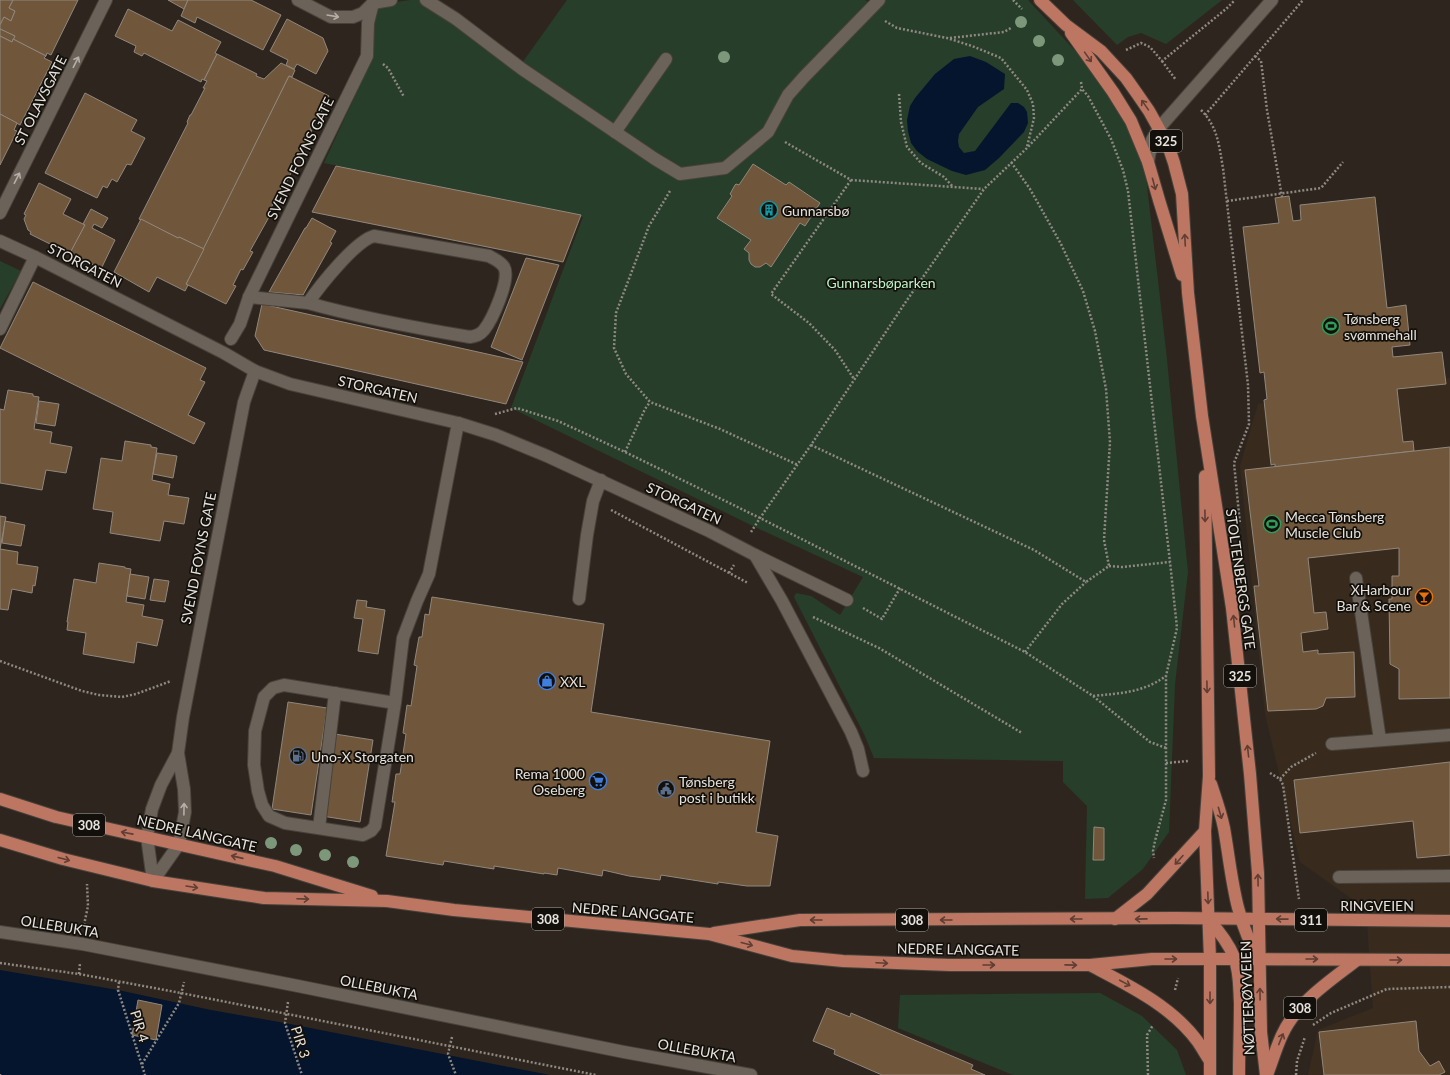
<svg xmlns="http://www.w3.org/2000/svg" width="1450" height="1075" font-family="Lato,sans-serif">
	<rect width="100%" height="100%" fill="#2e261e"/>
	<path fill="#382b1e" d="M1450,378V1075H1308L1318,1030L1373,1008L1366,909L1300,862L1265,714L1240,466L1258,404Z"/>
	<g fill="#273e2b">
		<path d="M410,0H421L517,70L567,0H865L876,7L884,0H1028L1092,69L1143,151L1166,350L1188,572L1175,684L1169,832L1143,869L1108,898L1085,899L1087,806L1063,782V761L874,758L864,734L794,597L796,593L811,596L840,615L863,577L755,527L511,408L583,217L324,163L373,57V22L377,5Z"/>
		<path d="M1073,0H1222L1166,44L1141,33L1128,37L1117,45Z"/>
		<path d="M0,261L21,271L0,309Z"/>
		<path d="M1100,993L1142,1016L1177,1050L1186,1075H1013L898,1028L900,995Z"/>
	</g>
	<g fill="#05152d">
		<path d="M970,56L986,62L1005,74L1004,89L978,107L959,134L958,141L959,147L964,153L975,151L1011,103H1018L1024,107L1027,112L1028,123L1024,132L999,158L985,170L966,175L952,171L927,159L917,151L911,143L908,131L907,120L910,106L915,98L935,74L954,59Z"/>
		<path d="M0,970L118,990L211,1010L285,1023L550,1075H0Z"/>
	</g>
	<g fill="#70563b" stroke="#90877d">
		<path d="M0,0H13L9,8L15,11L11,21L4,17L0,25Z"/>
		<path d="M13,0H78L51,55L47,53L46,56L13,39L15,36L0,29V25L4,17L11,21L15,11L9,8Z"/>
		<path d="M168,0H188L184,9Z"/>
		<path d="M188,0H251L281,15L263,50L197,17L195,23L181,16Z"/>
		<path d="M128,9L172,31L178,20L221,42L215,53L217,54L204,80L202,79L201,82L144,53L142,56L134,52L136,46L115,36Z"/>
		<path d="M287,19L323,38L328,51L316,74L297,64L294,69L286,65L288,60L270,51Z"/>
		<path d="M0,29L15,36L12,42L0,36Z"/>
		<path d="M0,36L12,42L13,39L46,56L44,58L52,62L20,125L0,114Z"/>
		<path d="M217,54L257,74L256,76L264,79L281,63L295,70L292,77L289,76L204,249L179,237L178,238L139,219L188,123L187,122L190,115H191L205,88H203L207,81L204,80Z"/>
		<path d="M289,76L329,96L320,114L319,113L310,130H312L293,164L295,165L286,183L284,182L267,216L269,217L250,251L253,252L243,270L241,269L233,285L236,286L226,304L186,284Z"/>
		<path d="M85,93L137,120L131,131L145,138L131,165L127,164L117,182L112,179L107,188L103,186L97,198L45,173Z"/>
		<path d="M0,114L17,123L14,130L17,131L0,165Z"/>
		<path d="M753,164L786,185L789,182L820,203L805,226L800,223L771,267L766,263L760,267H755L751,264L749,260V253L744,249L751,240L717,218L732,196L730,194L735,185L736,184L739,185Z"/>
		<path d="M336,166L581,215L563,262L312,212Z"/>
		<path d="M39,183L71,199L63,214L85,225L70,254L30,234L31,232L28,230L24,219L26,215L24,214Z"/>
		<path d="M1289,196L1293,221L1301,220L1300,205L1375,197L1387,308L1406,305L1410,345L1392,347L1393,357L1442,352L1446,384L1397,389L1403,442L1413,441L1414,451L1275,467V464L1271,465L1264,400L1267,399L1264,372L1260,373L1243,227L1279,223L1275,198Z"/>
		<path d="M91,209L108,218L102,228L94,224L92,228L115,240L101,269L70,253L85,225L83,224Z"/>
		<path d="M312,218L336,231L330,242L332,243L303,295L269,292L305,228H306Z"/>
		<path d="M141,219L178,238L179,237L204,249L186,284L188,285L185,291L157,277L149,292L114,272Z"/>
		<path d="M526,258L559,265L522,360L491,347Z"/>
		<path d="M33,282L206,368L200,380L205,382L188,415L205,423L194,444L0,348Z"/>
		<path d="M262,304L523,362L506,404L264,350L255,336Z"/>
		<path d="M8,390L33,394V396L39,397L34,429L52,432L50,443L72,447L66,473L46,470L42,490L0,483V409L4,410Z"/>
		<path d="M39,401L59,404L55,426L36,423Z"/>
		<path d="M125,441L151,445V447L157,448L152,480L170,484L168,495L189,498L184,524L164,521L160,541L110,533L113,512L93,509L101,458L122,461Z"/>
		<path d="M1450,447V698L1399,699V669L1390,664L1389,599H1392V576H1399V548L1308,558L1314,613L1326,612L1328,629L1301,633L1303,652L1318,650V654L1354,652L1355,697L1326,698L1323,706L1316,709L1268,711L1254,586H1259L1245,470Z"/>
		<path d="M157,453L177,456L173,478L153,474Z"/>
		<path d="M0,516L6,517L0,549L18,552L17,564L38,567L35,586L33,585L32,593L12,589L8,610L0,609Z"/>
		<path d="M5,521L25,525L21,546L2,543Z"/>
		<path d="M99,563L125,567V568L131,569L126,602L144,605L142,616L163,620L157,646L137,642L134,663L83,654L86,633L67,630L68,622H67L74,579L96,583Z"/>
		<path d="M130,574L149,577L145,599L127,596Z"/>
		<path d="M154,579L169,581L165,602L150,600Z"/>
		<path d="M432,597L604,624L591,712L770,741L756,832L778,836L770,886H747L718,882V884L661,875L660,880L629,876L603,870L602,876L558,868L557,875L544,873V874L494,866V869L444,861L443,865L386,856L395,802H392L396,774H400L406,734L403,733L407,705L411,706L417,666L414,665L419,637H422L425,614L429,615Z"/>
		<path d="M357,600L367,601L366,607L385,610L378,654L358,651L363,619L354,618Z"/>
		<path d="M288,702L327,708L311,815L272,809Z"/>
		<path d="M335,734L373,740L360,822L322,816Z"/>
		<path d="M1450,762V855L1417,858L1413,821L1300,833L1294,780Z"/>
		<path d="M1094,827L1104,828V860H1093Z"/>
		<path d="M138,1000L162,1005L156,1040L132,1035Z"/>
		<path d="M827,1008L850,1017L851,1013L973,1065L971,1069L985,1075H882L834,1054L835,1050L813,1041Z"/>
		<path d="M1416,1021L1419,1051L1430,1066L1439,1061L1445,1072L1439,1075H1324L1319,1032Z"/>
	</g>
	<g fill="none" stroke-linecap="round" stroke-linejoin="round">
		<defs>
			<g id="minor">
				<path d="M298,0L331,17H353L363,13L373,3"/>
				<path d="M426,0L456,19L522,69L655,159L680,174L725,168L768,132L788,95L804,77L879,0"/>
				<path d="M373,3L391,0"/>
				<path d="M615,132L666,59"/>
				<path d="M1148,162L1152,140L1159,128L1272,0"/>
				<path d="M0,213L106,0"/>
				<path d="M0,241L35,257L224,353L255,371L290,384L458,423L496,435L547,456L709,531L755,555L847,600"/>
				<path d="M249,297L308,303C319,287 355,241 374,236L489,256C494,259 500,261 504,267C511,279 492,320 484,330C480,335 476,336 470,337C416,328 362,318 308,303"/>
				<path d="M0,329L35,257"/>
				<path d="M231,339L240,324L249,297L367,56L368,23L373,3"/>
				<path d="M755,555L782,601L851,732L858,749L863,771"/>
				<path d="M1356,578L1380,740"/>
				<path d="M579,599L587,535L593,501L601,480"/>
				<path d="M395,703L375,826L371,831L363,835L285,823L269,816L262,805L258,791L254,765L255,731L264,697L273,688L284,685L395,703L403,638L417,601L429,574L458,423"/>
				<path d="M1332,744L1450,735"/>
				<path d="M319,828L335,693"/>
				<path d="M1339,877L1450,876"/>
				<path d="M153,881L179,844L185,812L184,789L178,753L183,717L244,402L255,371"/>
				<path d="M153,881L147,837L152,809L161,785L178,753"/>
				<path d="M0,932L82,944L298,986L624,1052L751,1075"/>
			</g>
			<g id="major">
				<path d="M1040,0L1066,25L1101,51L1126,78L1138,95L1149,111L1168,145L1174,163L1182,194L1188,293L1202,416L1232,608L1250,774L1258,873L1261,1032L1266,1075"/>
				<path d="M1071,33L1113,92L1131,121L1148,162L1159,200L1182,275"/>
				<path d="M1205,476L1209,776L1205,831L1210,959V1075"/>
				<path d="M1211,784C1216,799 1221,813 1224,828C1232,873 1234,919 1259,958"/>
				<path d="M0,799L56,817L275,866L372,896"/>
				<path d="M0,840L63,859L153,881L231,893L264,898L387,901L454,910L709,934L792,956L843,961L950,965H1090L1152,959H1235L1450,960"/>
				<path d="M1115,919L1147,894L1205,831"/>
				<path d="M1208,919C1219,931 1228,942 1234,957C1240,972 1239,988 1240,1003C1240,1027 1239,1051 1239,1075"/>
				<path d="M714,933L800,920L1176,918L1450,921"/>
				<path d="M1090,965C1128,985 1172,1006 1198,1042C1202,1048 1206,1055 1210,1061"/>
				<path d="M1267,1075C1272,1062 1276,1048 1282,1035C1297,1002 1330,981 1357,960"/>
			</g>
		</defs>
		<use href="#minor" stroke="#48423b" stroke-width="14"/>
		<use href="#major" stroke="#48423b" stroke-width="14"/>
		<g stroke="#8f8982" stroke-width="2.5" stroke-dasharray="2 2" stroke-linecap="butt">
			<path d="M1013,0L1022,9"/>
			<path d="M885,21L897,28L947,38L972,46L1001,58L1027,90L1033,104L1034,118L1027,147"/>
			<path d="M950,38L1004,32L1011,28"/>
			<path d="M1126,50L1141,43L1150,47L1162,61L1226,9L1235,0"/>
			<path d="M1255,56L1261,61L1267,110L1282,197"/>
			<path d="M1162,61L1176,80"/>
			<path d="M383,64L388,68L404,97"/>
			<path d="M1081,82L1082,89L1088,96L1111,139L1123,170L1128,191L1170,562L1177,628L1166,676V800L1155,841L1153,851L1154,858"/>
			<path d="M899,94L901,122L907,147L921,163L944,177L953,187"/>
			<path d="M1201,110C1218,127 1219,146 1223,168L1248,385L1249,424L1234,463L1240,524"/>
			<path d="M1205,115L1303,0"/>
			<path d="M785,142L851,180L983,189"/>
			<path d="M851,180L771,294L809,323L835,350L854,379"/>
			<path d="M670,191L649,226L616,313L614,348L626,374L650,402L720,429L798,465"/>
			<path d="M1227,201L1321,188L1343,162"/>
			<path d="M495,414L517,408L558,421L625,452L760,518L1025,652L1093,696L1150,742L1166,748"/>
			<path d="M811,445L1034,550L1086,582L1109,566L1104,540L1110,442L1106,389L1095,331L1083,291L1061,244L1030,189L1011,162"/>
			<path d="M625,452L645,409L650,402"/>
			<path d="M611,510L748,583"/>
			<path d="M751,532L760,518L811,445L905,303L984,189L1027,148L1082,89"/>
			<path d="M1109,566L1122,567L1170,562"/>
			<path d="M729,573L734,565"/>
			<path d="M863,608L882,619L900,588"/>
			<path d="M813,617L879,648L1022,733"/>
			<path d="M1025,652L1062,604L1086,582"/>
			<path d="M0,661L82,691L99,695L122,697L136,694L171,681"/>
			<path d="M1093,696C1121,693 1142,693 1166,676"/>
			<path d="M1166,763L1188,761"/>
			<path d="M1270,773L1280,779L1283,785L1299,899"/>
			<path d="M1280,779L1291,767L1316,753"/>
			<path d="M84,925L88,906L87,884"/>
			<path d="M0,963L79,974L181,993L596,1075"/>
			<path d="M79,974L80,963"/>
			<path d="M119,982L118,990L145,1075"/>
			<path d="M1175,990L1178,978"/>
			<path d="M288,1002L285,1023L302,1075"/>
			<path d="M1313,1025L1331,1013L1387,989L1450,987"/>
			<path d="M452,1037L448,1054L456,1075"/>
			<path d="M142,1064L179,1003L184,982"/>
			<path d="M0,1074V1075"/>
			<path d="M1148,1075L1147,1035L1153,1025"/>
			<path d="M1296,1075L1297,1061L1305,1037"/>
		</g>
		<use href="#minor" stroke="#6b6259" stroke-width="12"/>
		<use href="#major" stroke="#bd7662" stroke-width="12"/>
	</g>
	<g fill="#7d977a">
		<circle cx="1021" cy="22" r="6"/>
		<circle cx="1039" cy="41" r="6"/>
		<circle cx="724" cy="57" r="6"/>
		<circle cx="1058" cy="60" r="6"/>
		<circle cx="271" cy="843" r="6"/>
		<circle cx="296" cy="850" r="6"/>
		<circle cx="325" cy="855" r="6"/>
		<circle cx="353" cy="862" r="6"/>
	</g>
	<defs><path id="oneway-shaft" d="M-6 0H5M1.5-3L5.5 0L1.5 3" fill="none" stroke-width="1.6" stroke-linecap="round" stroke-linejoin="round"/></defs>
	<g stroke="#b5afa8">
		<use href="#oneway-shaft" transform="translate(333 16) rotate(10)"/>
		<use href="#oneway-shaft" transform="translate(76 62) rotate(-63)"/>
		<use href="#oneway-shaft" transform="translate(17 178) rotate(-63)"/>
		<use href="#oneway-shaft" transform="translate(184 809) rotate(-89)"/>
	</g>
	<g stroke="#5f3e33">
		<use href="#oneway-shaft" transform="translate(1088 57) rotate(55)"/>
		<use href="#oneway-shaft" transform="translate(1145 105) rotate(-125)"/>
		<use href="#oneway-shaft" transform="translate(1154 184) rotate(75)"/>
		<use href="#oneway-shaft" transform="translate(1185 240) rotate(-93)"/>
		<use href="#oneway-shaft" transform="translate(1205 516) rotate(89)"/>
		<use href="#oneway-shaft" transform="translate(1234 621) rotate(-96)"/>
		<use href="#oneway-shaft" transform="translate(1207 687) rotate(89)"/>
		<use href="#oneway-shaft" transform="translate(1248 751) rotate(-96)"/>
		<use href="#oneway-shaft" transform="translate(1220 813) rotate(74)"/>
		<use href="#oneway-shaft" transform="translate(127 833) rotate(-169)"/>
		<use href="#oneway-shaft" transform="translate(237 857) rotate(-167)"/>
		<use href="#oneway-shaft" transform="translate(64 859) rotate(15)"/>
		<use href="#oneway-shaft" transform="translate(1179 860) rotate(132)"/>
		<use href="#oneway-shaft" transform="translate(1258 880) rotate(-91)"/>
		<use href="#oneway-shaft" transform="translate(192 887) rotate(9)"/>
		<use href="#oneway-shaft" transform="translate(1208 898) rotate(88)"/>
		<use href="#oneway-shaft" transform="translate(303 899) rotate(2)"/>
		<use href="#oneway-shaft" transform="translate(1076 919) rotate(180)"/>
		<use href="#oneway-shaft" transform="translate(1141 919) rotate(179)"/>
		<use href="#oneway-shaft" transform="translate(1282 919) rotate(-179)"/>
		<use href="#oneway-shaft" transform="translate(816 920) rotate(180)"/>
		<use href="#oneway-shaft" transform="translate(946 920) rotate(180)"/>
		<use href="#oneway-shaft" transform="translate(747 944) rotate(15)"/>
		<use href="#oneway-shaft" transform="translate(1171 959)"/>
		<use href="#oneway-shaft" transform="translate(1312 959)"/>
		<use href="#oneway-shaft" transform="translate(1396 960)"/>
		<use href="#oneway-shaft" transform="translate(882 963) rotate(3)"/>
		<use href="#oneway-shaft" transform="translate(989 965)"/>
		<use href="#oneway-shaft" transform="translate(1071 965) rotate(1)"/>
		<use href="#oneway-shaft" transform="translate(1125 983) rotate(28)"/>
		<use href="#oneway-shaft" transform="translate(1260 994) rotate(-91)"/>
		<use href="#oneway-shaft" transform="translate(1210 998) rotate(90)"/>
		<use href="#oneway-shaft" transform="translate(1281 1039) rotate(-68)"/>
	</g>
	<defs>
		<symbol id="building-ring" viewBox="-11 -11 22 22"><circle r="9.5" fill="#13100c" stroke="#0f9aa8" stroke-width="1.5"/><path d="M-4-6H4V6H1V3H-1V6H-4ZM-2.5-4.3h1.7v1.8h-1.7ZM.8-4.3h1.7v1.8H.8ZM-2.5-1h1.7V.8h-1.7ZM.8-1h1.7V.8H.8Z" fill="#0f9aa8"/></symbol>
		<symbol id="stadium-ring" viewBox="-11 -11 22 22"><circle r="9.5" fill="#13100c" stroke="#2e9e5b" stroke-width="1.5"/><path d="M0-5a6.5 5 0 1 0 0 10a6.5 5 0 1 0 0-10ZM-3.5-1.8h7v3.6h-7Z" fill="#2e9e5b"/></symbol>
		<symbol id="bar-ring" viewBox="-11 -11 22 22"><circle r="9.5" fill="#13100c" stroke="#e8710a" stroke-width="1.5"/><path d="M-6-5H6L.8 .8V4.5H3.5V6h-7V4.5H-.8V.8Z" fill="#e8710a"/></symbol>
		<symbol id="shop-ring" viewBox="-11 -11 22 22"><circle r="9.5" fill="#13100c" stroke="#3f7fe0" stroke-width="1.5"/><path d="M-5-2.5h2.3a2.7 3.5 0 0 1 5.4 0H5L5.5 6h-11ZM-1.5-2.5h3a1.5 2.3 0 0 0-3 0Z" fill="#3f7fe0"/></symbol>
		<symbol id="fuel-ring" viewBox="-11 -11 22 22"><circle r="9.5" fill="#13100c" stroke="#5c6f8a" stroke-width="1.5"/><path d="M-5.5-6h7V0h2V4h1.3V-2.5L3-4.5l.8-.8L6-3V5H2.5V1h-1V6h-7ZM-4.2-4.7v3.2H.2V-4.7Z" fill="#5c6f8a"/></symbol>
		<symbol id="supermarket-ring" viewBox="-11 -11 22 22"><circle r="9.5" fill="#13100c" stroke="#3f7fe0" stroke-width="1.5"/><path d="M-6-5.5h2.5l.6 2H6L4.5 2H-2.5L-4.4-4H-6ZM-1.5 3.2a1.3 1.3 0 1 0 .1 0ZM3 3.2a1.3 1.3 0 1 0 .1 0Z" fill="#3f7fe0"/></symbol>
		<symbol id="civic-ring" viewBox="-11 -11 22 22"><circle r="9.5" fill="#13100c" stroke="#5c6f8a" stroke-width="1.5"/><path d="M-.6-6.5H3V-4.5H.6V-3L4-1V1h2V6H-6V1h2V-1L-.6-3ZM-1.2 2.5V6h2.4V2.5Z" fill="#5c6f8a"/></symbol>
	</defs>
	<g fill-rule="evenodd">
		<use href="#building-ring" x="759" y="200" width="20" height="20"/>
		<use href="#stadium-ring" x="1321" y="316" width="20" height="20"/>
		<use href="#stadium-ring" x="1262" y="514" width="20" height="20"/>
		<use href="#bar-ring" x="1414" y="587" width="20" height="20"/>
		<use href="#shop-ring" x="537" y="671" width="20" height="20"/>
		<use href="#fuel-ring" x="288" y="746" width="20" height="20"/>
		<use href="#supermarket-ring" x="588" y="771" width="20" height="20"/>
		<use href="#civic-ring" x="656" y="779" width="20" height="20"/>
	</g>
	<g text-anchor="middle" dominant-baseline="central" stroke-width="3.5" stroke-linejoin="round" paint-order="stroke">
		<g fill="#13100c" stroke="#a7a39e" stroke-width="1">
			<rect x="1150" y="130" width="32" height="22" rx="3"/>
			<rect x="1224" y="665" width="32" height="22" rx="3"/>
			<rect x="73" y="814" width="32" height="22" rx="3"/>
			<rect x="532" y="908" width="32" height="22" rx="3"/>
			<rect x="896" y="909" width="32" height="22" rx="3"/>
			<rect x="1295" y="909" width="32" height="22" rx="3"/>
			<rect x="1284" y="997" width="32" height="22" rx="3"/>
		</g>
		<g font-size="13" font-weight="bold" fill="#e7e2dc">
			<text x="1166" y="141">325</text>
			<text x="1240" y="676">325</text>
			<text x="89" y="825">308</text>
			<text x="548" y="919">308</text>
			<text x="912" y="920">308</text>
			<text x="1311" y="920">311</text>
			<text x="1300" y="1008">308</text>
		</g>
		<g font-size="14" fill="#e7e2dc" stroke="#13100c">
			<text transform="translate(40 100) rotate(-63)">ST OLAVSGATE</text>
			<text transform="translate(300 158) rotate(-64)">SVEND FOYNS GATE</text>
			<text transform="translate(85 265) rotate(27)">STORGATEN</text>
			<text transform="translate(378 389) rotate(13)">STORGATEN</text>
			<text transform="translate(684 503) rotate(25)">STORGATEN</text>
			<text transform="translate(198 558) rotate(-79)">SVEND FOYNS GATE</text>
			<text transform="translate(1241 579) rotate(82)">STOLTENBERGS GATE</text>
			<text transform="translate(197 833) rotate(13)">NEDRE LANGGATE</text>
			<text x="1377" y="905">RINGVEIEN</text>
			<text transform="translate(633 912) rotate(5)">NEDRE LANGGATE</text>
			<text transform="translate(60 926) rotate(9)">OLLEBUKTA</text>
			<text transform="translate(958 949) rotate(1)">NEDRE LANGGATE</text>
			<text transform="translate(379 987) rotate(11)">OLLEBUKTA</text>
			<text transform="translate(1247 998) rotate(-92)">NØTTERØYVEIEN</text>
			<text transform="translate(140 1026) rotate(73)">PIR 4</text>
			<text transform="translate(301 1042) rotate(72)">PIR 3</text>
			<text transform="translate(697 1050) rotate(10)">OLLEBUKTA</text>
		</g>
		<g font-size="14" fill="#e7e2dc" stroke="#13100c" text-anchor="start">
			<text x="782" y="210">Gunnarsbø</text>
			<text x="1344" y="318">Tønsberg<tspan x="1344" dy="16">svømmehall</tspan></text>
			<text x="1285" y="516">Mecca Tønsberg<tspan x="1285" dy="16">Muscle Club</tspan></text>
			<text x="1411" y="589" text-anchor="end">XHarbour<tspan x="1411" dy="16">Bar &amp; Scene</tspan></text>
			<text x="560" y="681">XXL</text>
			<text x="311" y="756">Uno-X Storgaten</text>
			<text x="585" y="773" text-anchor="end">Rema 1000<tspan x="585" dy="16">Oseberg</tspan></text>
			<text x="679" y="781">Tønsberg<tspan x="679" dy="16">post i butikk</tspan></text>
		</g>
		<g font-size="14" fill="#bdf4c6" stroke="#13100c">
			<text x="881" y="282">Gunnarsbøparken</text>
		</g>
	</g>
</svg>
